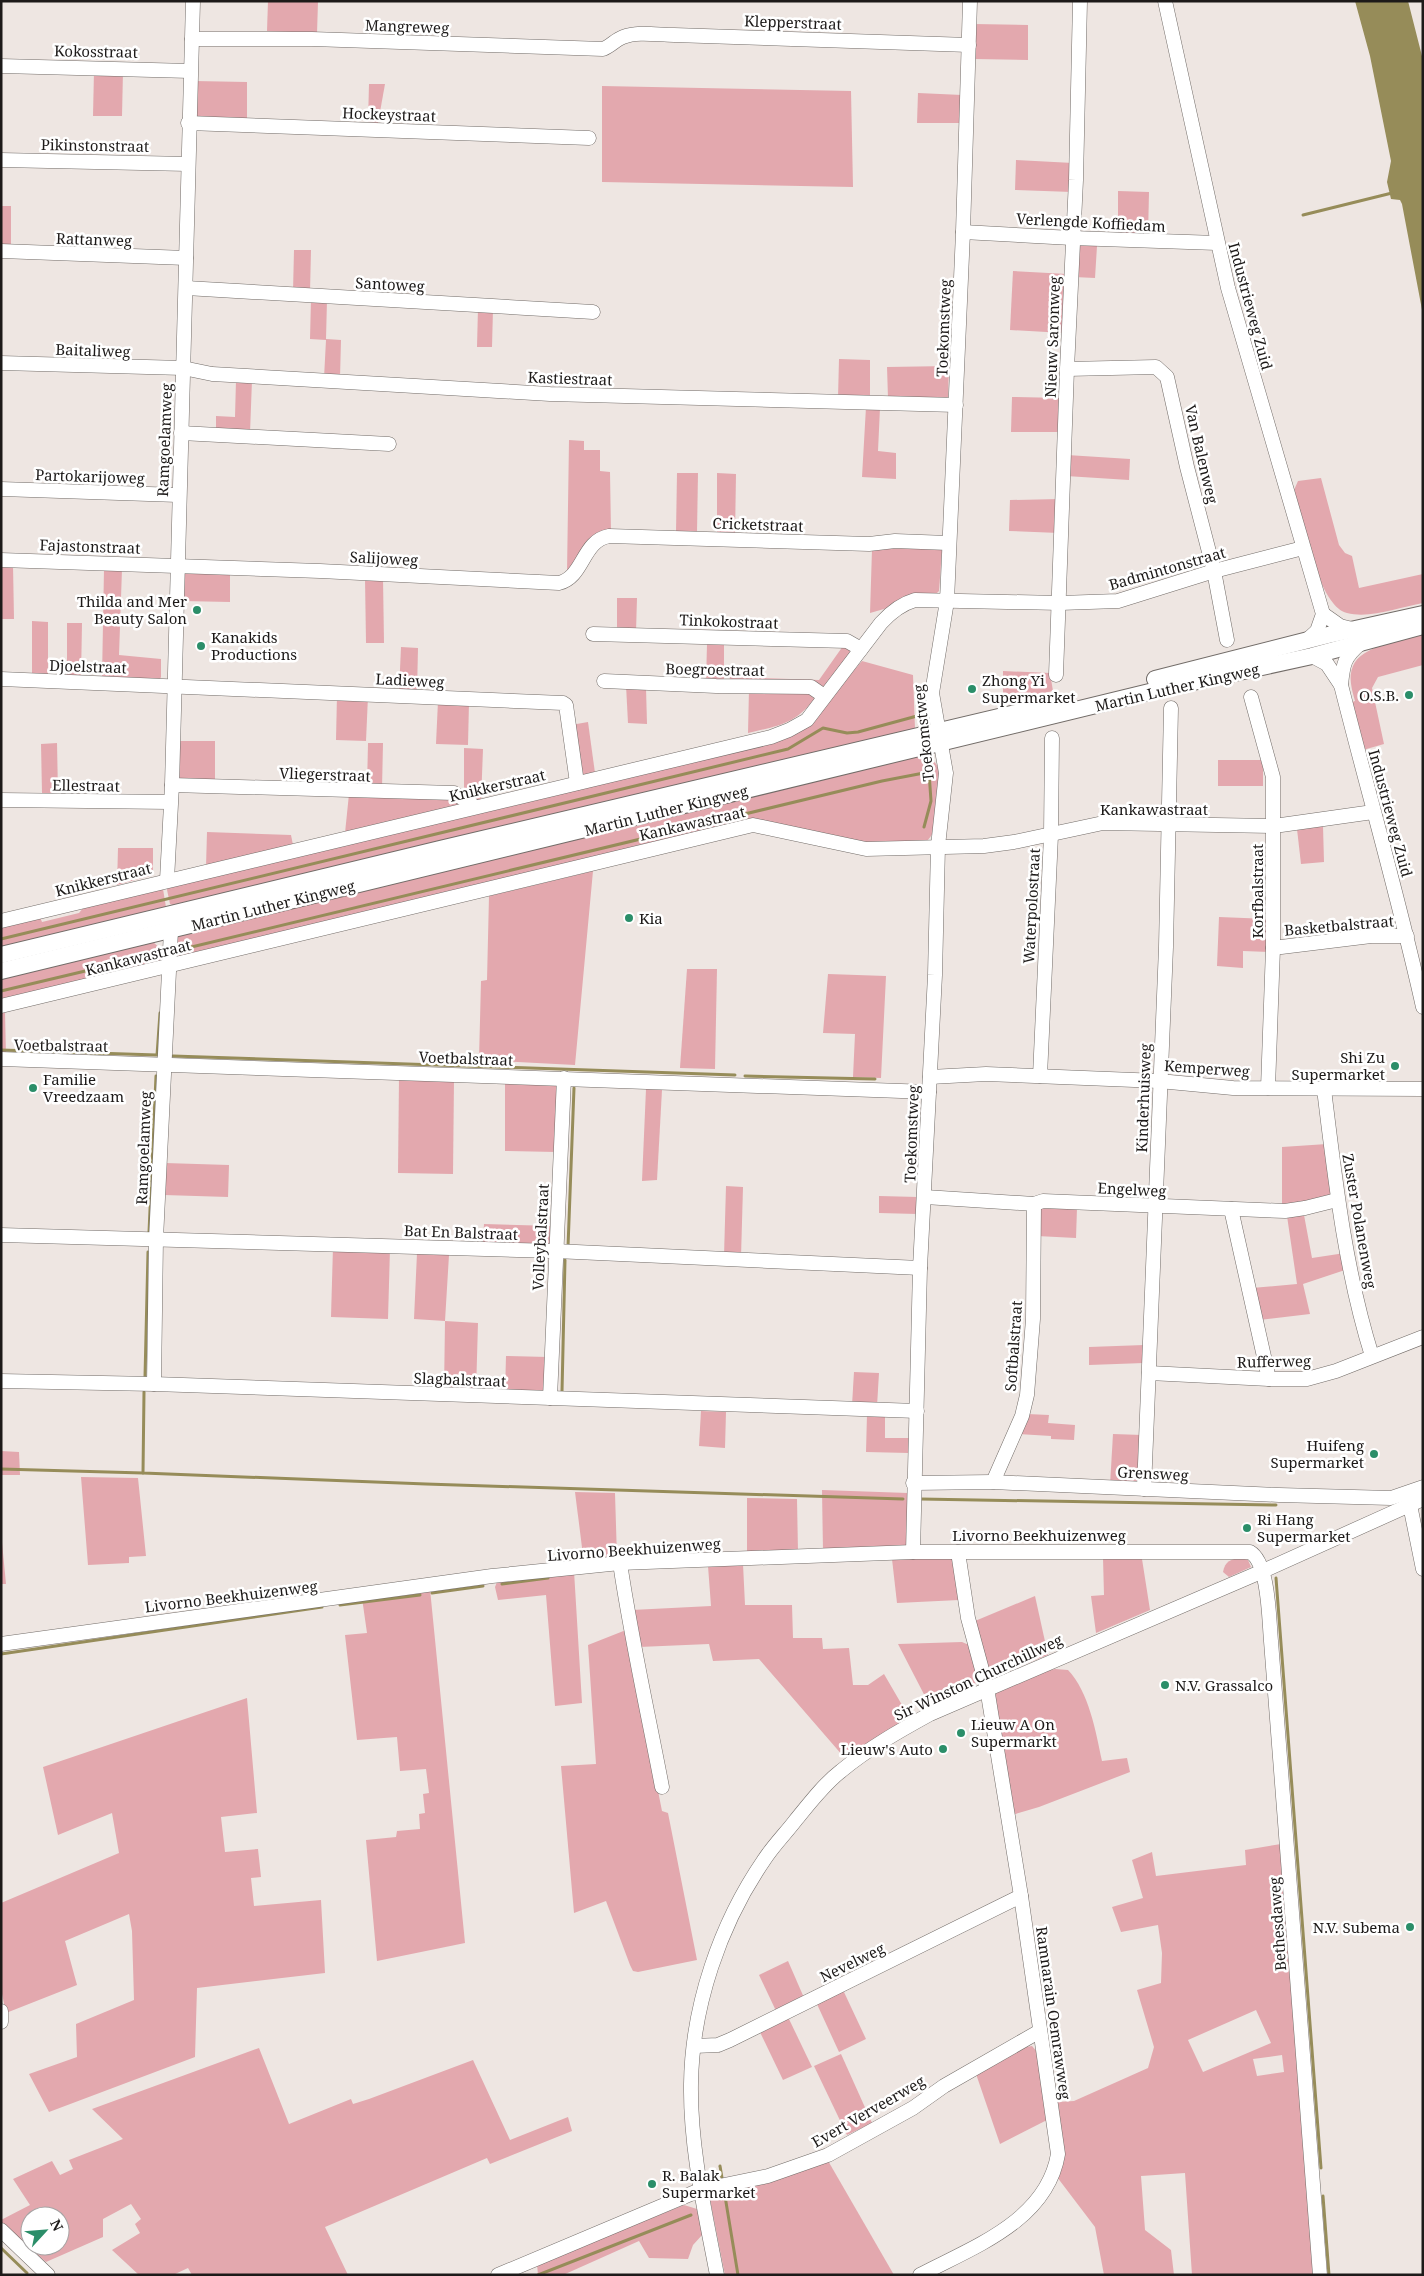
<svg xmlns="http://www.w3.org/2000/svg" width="1424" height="2276" font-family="'Noto Serif',serif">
	<rect width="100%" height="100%" fill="#eee6e2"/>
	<g fill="#e3a8ae" fill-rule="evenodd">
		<path d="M268,1H318L317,33L267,31Z"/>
		<path d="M974,24L1028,25V60L974,59Z"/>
		<path d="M94,71H123L122,116H93Z"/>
		<path d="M194,81L247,82V121L195,118Z"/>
		<path d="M369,84H385L378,123L368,122Z"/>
		<path d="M602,86L851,91L853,187L602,182Z"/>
		<path d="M918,93L962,95L960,123H917Z"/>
		<path d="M1016,160L1073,163L1072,192L1015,190Z"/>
		<path d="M1118,191L1149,192L1148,236H1118Z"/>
		<rect x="1" y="206" width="10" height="39"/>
		<path d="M1079,244L1097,246L1095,278L1074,277Z"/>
		<path d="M294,250H311L310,292H293Z"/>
		<path d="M1013,271L1067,274L1064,333L1010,330Z"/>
		<path d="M311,299L327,300L326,339L341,340L340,378H324L326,340L310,339Z"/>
		<path d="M478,308L493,309L492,347H477Z"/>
		<path d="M839,359L870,360V399L838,398Z"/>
		<path d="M949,366L948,397L944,399H888L887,367Z"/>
		<path d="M236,380H252L250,433H216V416L235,417Z"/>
		<path d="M1012,397L1062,398V432H1011Z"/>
		<path d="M866,407L880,408L878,451L896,453V479L862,477Z"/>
		<path d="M569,440L584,441V450H600V471L610,472L611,532L567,573Z"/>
		<path d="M1067,455L1130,459L1129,480L1066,476Z"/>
		<path d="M677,473H698L697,533H676Z"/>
		<path d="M717,473L736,474L735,536H717Z"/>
		<path d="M1321,478L1339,545L1345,553L1352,556L1359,588L1423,574V603C1400,607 1370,619 1347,613C1318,606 1301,517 1294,490L1298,481Z"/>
		<path d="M1059,499V533L1009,531L1010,500Z"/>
		<path d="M879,547L941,549L942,551L939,591L936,594L870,613L872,550Z"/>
		<path d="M1,565H13L14,619H1Z"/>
		<path d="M104,569H122L119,655L161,659V677L159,681L102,678Z"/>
		<path d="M184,572H230V602L182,601Z"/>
		<path d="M365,579H383L384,643H366Z"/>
		<path d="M617,598H637L636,632H617Z"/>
		<path d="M32,621L48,622V676H32Z"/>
		<path d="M67,623H82L81,678H67Z"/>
		<path d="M1423,634V665L1378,677L1372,688L1384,744L1363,750L1352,702L1355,701C1352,690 1348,677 1353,666C1361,646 1404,639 1423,634Z"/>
		<path d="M707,644L724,645V684L706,683Z"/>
		<path d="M843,646L853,651L826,687L729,682L730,677L819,680Z"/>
		<path d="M401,647L418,648L417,692H399Z"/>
		<path d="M862,661L913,675L915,729L175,906L170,904L166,885L809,723Z"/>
		<path d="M1003,671L1050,673L1053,691L1003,701Z"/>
		<path d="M626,685L646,688L647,724L628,723Z"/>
		<path d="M749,689L813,691L817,696C795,724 782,725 748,733Z"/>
		<path d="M337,695L368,696L366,741L336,740Z"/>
		<path d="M438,701L469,702L468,745L436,744Z"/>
		<path d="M588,722L595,773L579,777L571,725Z"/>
		<rect x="179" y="741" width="36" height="38"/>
		<path d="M57,743L58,793H42L41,744Z"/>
		<path d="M368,743H383L382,789L367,788Z"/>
		<path d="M464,748L483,749L481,801L464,796Z"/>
		<path d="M915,756C948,756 940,783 937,806C935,818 937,835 925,842L873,845L777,824L176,959L175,936Z"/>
		<rect x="1218" y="760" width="45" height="26"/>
		<path d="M349,794L453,796L462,804L345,833Z"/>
		<path d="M1323,826L1324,862L1301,864L1297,829Z"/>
		<path d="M207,832L291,835L293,845L206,867Z"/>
		<path d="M118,848H153V875L117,885Z"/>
		<path d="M593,871L575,1065L479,1060L481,981L487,980L489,896Z"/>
		<path d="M163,889L166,907L1,950V926L40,917L42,922L79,913L84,907Z"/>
		<path d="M1219,917L1269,919V952L1243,951V968L1217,966Z"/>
		<path d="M153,942L163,951V960L1,1002V977Z"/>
		<path d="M687,969H717L715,1069L680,1068Z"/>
		<path d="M828,974L886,976L881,1078L853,1077L855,1034L823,1033Z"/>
		<path d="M5,1012L6,1056H1V1013Z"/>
		<path d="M399,1078L454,1080L453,1174L398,1173Z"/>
		<path d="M505,1082L558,1084L556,1152L505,1151Z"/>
		<path d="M646,1089L662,1090L657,1180L642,1181Z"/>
		<path d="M1327,1144L1332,1196L1282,1207V1147Z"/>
		<path d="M165,1163L229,1165L228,1197L164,1195Z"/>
		<path d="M726,1186L743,1187L741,1257L724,1256Z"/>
		<path d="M879,1196L918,1197L917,1214L879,1213Z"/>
		<path d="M1046,1207L1077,1208L1076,1238L1037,1236L1040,1209Z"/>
		<path d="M1304,1215L1312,1258L1345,1253L1348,1269L1303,1284L1310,1314L1259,1320L1252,1288L1297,1284L1287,1216Z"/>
		<path d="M484,1224L553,1226V1240L547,1247L483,1243Z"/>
		<path d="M333,1247L390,1249L388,1319L331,1317Z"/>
		<path d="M417,1253L449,1255L445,1321L478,1323L476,1392L444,1391L445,1321L414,1319Z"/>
		<path d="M1144,1345V1363L1089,1365V1347Z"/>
		<path d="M506,1356L548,1357L545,1393H505Z"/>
		<path d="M854,1372L879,1373L877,1406L852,1405Z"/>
		<path d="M701,1411L726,1412L725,1448L699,1446Z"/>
		<path d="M867,1414H885V1438H909V1453L866,1452Z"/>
		<path d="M1027,1414L1049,1415L1048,1423L1075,1425L1074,1440L1051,1439V1436L1018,1434Z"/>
		<path d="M1113,1434L1142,1435L1140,1482L1110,1485Z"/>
		<path d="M1,1451L19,1452L20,1475H1Z"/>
		<path d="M81,1477L138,1478L146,1556L129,1557V1563L88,1565Z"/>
		<path d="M822,1490L908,1493L906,1546L823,1551Z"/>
		<path d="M575,1492L615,1493L617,1558L584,1563Z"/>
		<path d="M747,1498L797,1499L798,1552H747Z"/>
		<path d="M1,1532L6,1584H1Z"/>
		<path d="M950,1558L954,1560L959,1600L897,1603L892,1559Z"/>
		<path d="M1103,1558L1142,1559L1150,1610L1096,1633L1091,1596L1104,1595Z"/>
		<path d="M1241,1558L1248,1560L1251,1567L1229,1577L1223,1572C1225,1561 1231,1559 1241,1558Z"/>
		<path d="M743,1564L745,1605H792L793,1638H822L823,1649L849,1648L853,1685H868L884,1674L909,1717L848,1758L843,1756L759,1659L713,1661L709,1644L639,1647L632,1610L711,1606L708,1566Z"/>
		<path d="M574,1571L582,1703L555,1706L546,1595L498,1600L495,1587L497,1582Z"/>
		<path d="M430,1589L465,1943L377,1961L366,1840L396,1837L397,1831L420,1829L419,1814L425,1813L423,1794L429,1793L426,1769L400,1771L397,1737L357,1740L345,1635L367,1633L362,1598Z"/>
		<path d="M1035,1596L1048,1655L999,1674L989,1675L975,1621Z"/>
		<path d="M626,1630L662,1811L668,1813L697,1960L638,1972L633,1971L630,1965L606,1901L574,1913L561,1766L596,1764L588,1645Z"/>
		<path d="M962,1642L969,1645L979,1677C974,1693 945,1700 930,1706L898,1644Z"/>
		<path d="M1055,1669L1068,1670C1089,1692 1096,1732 1102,1761L1127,1758L1130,1772L1039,1807L1012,1815L994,1697L997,1692L1041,1672Z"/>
		<path d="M247,1698L257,1813L221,1817L225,1852L258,1849L261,1877L251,1878L254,1906L321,1900L325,1973L197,1988L195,2057L49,2112L29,2074L77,2057L76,2024L134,2000L132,1931L129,1914L65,1941L77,1985L6,2013L1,1989V1903L119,1853L112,1813L58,1835L43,1767Z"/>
		<path d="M1281,1844L1314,2275H1192L1185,2173L1141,2176L1145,2230L1171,2250L1174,2275H1104L1095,2227L1057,2177L1062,2154L1058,2102L1074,2101L1148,2068L1154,2047L1137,1990L1161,1983L1162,1953L1158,1925L1121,1932L1112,1907L1143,1898L1132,1860L1152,1852L1156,1876L1246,1865L1245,1850ZM1256,2010L1271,2043L1203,2072L1188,2040ZM1282,2055L1284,2072L1257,2076L1253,2059Z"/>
		<path d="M788,1961L805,2000L777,2013L759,1975Z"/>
		<path d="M843,1990L866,2039L839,2052L816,2002Z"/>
		<path d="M788,2017L812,2067L783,2080L759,2030Z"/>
		<path d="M1032,2046L1038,2053L1049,2119L1000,2144L975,2071L1026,2047Z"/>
		<path d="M259,2048L289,2124L351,2099L353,2104L369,2099L473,2060L510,2140L568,2117L572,2131L490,2164L487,2158L325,2227L348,2275H192L188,2268L173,2275H139L112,2250L140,2233L135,2224L141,2219L131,2204L103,2219V2237L46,2262L1,2224V2220L30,2205L13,2179L52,2161L60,2175L73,2169L69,2160L123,2139L92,2109ZM30,2216H60V2246H30Z"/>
		<path d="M841,2054L872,2123L847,2135L814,2066Z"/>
		<path d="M827,2159L894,2275H725L708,2190Z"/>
		<path d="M684,2205L697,2209L703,2234L693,2245L688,2259L649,2258L639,2241L563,2275H538L537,2264Z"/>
	</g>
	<path fill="#968c59" d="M1355,1H1408L1423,60V315L1402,204L1400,200L1391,199L1387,182L1391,161L1370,56Z"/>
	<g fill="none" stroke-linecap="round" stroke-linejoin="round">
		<g stroke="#968c59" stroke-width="3">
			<path d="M1303,215L1392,193"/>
			<path d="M1,939L788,749L823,728L847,733L858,732L917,716"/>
			<path d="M179,950L882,781L929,772L931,801L924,827"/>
			<path d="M1,991L157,954"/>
			<path d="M1,1050L157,1055L160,1013"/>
			<path d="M173,1056L735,1075"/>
			<path d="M745,1076L875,1079"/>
			<path d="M149,1232L156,1076"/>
			<path d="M568,1247L574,1088"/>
			<path d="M145,1377L148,1252"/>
			<path d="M144,1392L143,1473L426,1484L903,1499"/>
			<path d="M562,1392L565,1260"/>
			<path d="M1,1469L143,1473"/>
			<path d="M921,1499L1276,1505"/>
			<path d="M1276,1578L1321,2168"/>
			<path d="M502,1584L548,1578"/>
			<path d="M432,1593L483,1586"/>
			<path d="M340,1605L420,1595"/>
			<path d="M1,1654L322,1607"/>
			<path d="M720,2166L722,2178"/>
			<path d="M724,2190L738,2275"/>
			<path d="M1323,2196L1329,2275"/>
			<path d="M1,2248L27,2273"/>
			<path d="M538,2275L691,2215"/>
		</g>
		<defs>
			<g id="minor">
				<path d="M1165,1L1228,288L1323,614L1317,631L1307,640"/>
				<path d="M192,39H312L603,49C611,46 615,40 623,37C638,31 658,35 674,35L969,45"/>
				<path d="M1,66L190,71"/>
				<path d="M188,123L589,138"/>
				<path d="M1,160L188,164"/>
				<path d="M963,232L1072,238L1217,243"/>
				<path d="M1,251L186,258"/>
				<path d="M186,288L593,312"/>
				<path d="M1,363L183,368L212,374L550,394L956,405"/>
				<path d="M1067,369L1156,367L1167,377L1187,467L1214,571L1227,640"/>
				<path d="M181,433L389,444"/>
				<path d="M1,489L178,495"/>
				<path d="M1,560L320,571L559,583C584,577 582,541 609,536L869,544L895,541L948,543"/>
				<path d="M1323,614L1340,626L1352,629"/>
				<path d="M593,634L847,641L861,649"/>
				<path d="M1361,643C1344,657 1343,664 1341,685C1368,792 1399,899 1423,1007"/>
				<path d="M1312,656L1327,664L1341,685"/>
				<path d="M1056,675L1067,369L1076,180L1080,1"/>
				<path d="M1,679L563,703L566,705L577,783"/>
				<path d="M604,681L716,686L811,687L824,696"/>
				<path d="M1251,697L1273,777V948L1268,1088"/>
				<path d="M172,785L454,793L474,806"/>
				<path d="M1,800L170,802"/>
				<path d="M167,880L172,785L193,1"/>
				<path d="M1,921L771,737L789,730L807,720L881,623C891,612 901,604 915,600L1060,603L1118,601L1214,571L1303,548"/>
				<path d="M1273,948L1371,936H1407"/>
				<path d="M1,1006L753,825L866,849L984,846L1014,842L1103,823L1274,826L1373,812"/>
				<path d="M1,1059L929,1092"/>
				<path d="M1040,1076L1051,835L1052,738"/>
				<path d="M930,1077L986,1074L1159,1081L1233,1088L1423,1089"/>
				<path d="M1324,1089C1335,1179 1345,1270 1372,1356"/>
				<path d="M925,1197L1034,1204L1043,1201L1285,1211L1305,1208L1337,1200"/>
				<path d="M1231,1209L1269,1379"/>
				<path d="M1,1235L555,1251L920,1268"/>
				<path d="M1149,1373L1269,1379H1307L1336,1371L1423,1337"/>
				<path d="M1,1381L154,1384L917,1411"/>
				<path d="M154,1384L156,1239L171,930L168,920"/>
				<path d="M550,1398L564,1078"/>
				<path d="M993,1482L1022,1416L1027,1395L1033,1319L1034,1204"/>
				<path d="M913,1483L993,1482L1279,1495L1391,1498L1423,1487"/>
				<path d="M1144,1489L1166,947L1171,708"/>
				<path d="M1410,1505L1423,1569"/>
				<path d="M913,1552L920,1268L935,975L938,846L946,773L932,693L947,601L963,232L970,1"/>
				<path d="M620,1563C631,1638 648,1713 662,1787"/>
				<path d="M1,1644L492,1576L620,1563L913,1552H1250C1269,1563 1269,1620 1271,1641L1320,2275"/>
				<path d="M1,2011V2022"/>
				<path d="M694,2046L718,2045L730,2040L1021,1896"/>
				<path d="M1,2230L48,2275"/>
				<path d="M498,2275L700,2190L768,2176L828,2155L913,2108L944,2086L1040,2031"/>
				<path d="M717,2275C705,2212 690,2148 691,2084C692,2006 720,1924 764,1860C773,1846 785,1834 795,1821C809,1804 823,1785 841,1771C869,1748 899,1731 930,1714L1263,1571L1423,1499"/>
				<path d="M920,2275C973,2247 1047,2221 1058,2154L1021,1896L987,1688L968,1618L958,1552"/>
			</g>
			<g id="major">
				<path d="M1155,679L1328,635L1423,614"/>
				<path d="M1,955L440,849L1054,704"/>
				<path d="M1,971L1170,687L1312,656L1423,626"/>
			</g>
		</defs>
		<use href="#minor" stroke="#726c68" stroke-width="15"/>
		<use href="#major" stroke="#726c68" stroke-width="18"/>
		<use href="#minor" stroke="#fff" stroke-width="14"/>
		<use href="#major" stroke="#fff" stroke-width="16"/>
	</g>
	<g fill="#2b8e69" stroke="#fff" stroke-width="2">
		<circle cx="197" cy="610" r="5"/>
		<circle cx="201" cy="646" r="5"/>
		<circle cx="972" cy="689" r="5"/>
		<circle cx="1409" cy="695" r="5"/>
		<circle cx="629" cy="918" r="5"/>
		<circle cx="1395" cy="1066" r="5"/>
		<circle cx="33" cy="1088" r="5"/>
		<circle cx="1374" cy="1454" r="5"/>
		<circle cx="1247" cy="1528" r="5"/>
		<circle cx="1165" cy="1685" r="5"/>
		<circle cx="961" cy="1733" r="5"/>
		<circle cx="943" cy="1749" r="5"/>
		<circle cx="1410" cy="1927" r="5"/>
		<circle cx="652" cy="2184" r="5"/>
	</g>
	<g text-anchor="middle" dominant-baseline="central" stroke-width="5" stroke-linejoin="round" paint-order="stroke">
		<g font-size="15" fill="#1d1a19" stroke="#fff">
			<text transform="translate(793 22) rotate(2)">Klepperstraat</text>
			<text transform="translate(407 26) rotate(2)">Mangreweg</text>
			<text transform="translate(96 51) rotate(1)">Kokosstraat</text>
			<text transform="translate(389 114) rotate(2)">Hockeystraat</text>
			<text transform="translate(95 145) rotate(1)">Pikinstonstraat</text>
			<text transform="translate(1091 222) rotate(3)">Verlengde Koffiedam</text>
			<text transform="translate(94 239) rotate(2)">Rattanweg</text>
			<text transform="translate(390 284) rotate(3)">Santoweg</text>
			<text transform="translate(1251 306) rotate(75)">Industrieweg Zuid</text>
			<text transform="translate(943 328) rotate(-88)">Toekomstweg</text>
			<text transform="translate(1052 337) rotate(-88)">Nieuw Saronweg</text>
			<text transform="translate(93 350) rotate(2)">Baitaliweg</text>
			<text transform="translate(570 378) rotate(2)">Kastiestraat</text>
			<text transform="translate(164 440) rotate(-88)">Ramgoelamweg</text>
			<text transform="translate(1202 454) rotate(77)">Van Balenweg</text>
			<text transform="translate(90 476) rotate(2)">Partokarijoweg</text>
			<text transform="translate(758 524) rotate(2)">Cricketstraat</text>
			<text transform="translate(90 546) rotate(2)">Fajastonstraat</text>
			<text transform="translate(384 558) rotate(3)">Salijoweg</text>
			<text transform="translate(1167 568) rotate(-16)">Badmintonstraat</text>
			<text transform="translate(729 621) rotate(2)">Tinkokostraat</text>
			<text transform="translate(88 666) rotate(2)">Djoelstraat</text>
			<text transform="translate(715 669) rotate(1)">Boegroestraat</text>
			<text transform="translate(410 680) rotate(3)">Ladieweg</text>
			<text transform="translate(1177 687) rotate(-13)">Martin Luther Kingweg</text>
			<text transform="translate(923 733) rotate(-96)">Toekomstweg</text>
			<text transform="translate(325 774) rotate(2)">Vliegerstraat</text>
			<text transform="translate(86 785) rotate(1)">Ellestraat</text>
			<text transform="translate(497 785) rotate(-13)">Knikkerstraat</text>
			<text x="1154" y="809">Kankawastraat</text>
			<text transform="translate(666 810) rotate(-14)">Martin Luther Kingweg</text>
			<text transform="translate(1391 813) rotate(75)">Industrieweg Zuid</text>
			<text transform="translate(692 823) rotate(-13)">Kankawastraat</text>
			<text transform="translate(103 879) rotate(-14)">Knikkerstraat</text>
			<text transform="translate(1257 891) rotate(-90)">Korfbalstraat</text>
			<text transform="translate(273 905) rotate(-14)">Martin Luther Kingweg</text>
			<text transform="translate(1031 906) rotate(-87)">Waterpolostraat</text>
			<text transform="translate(1339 925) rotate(-5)">Basketbalstraat</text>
			<text transform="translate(138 957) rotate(-14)">Kankawastraat</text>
			<text transform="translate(61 1045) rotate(1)">Voetbalstraat</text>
			<text transform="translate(466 1058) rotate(2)">Voetbalstraat</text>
			<text transform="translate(1207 1068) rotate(4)">Kemperweg</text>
			<text transform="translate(1143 1098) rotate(-88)">Kinderhuisweg</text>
			<text transform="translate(911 1134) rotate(-88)">Toekomstweg</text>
			<text transform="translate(143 1148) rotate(-88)">Ramgoelamweg</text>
			<text transform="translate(1132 1189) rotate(3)">Engelweg</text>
			<text transform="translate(1360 1221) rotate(80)">Zuster Polanenweg</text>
			<text transform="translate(461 1232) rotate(2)">Bat En Balstraat</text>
			<text transform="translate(540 1237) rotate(-87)">Volleybalstraat</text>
			<text transform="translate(1013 1346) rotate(-86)">Softbalstraat</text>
			<text transform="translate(1274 1361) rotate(-1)">Rufferweg</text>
			<text transform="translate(460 1379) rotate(2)">Slagbalstraat</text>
			<text transform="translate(1153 1473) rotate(3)">Grensweg</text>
			<text x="1039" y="1535">Livorno Beekhuizenweg</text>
			<text transform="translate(634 1549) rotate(-4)">Livorno Beekhuizenweg</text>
			<text transform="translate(231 1596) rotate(-7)">Livorno Beekhuizenweg</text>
			<text transform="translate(978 1677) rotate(-25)">Sir Winston Churchillweg</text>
			<text transform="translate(1277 1924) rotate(-94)">Bethesdaweg</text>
			<text transform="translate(852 1962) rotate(-26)">Nevelweg</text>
			<text transform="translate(1054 2013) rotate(82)">Ramnarain Oemrawweg</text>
			<text transform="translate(868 2111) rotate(-30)">Evert Verveerweg</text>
		</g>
		<g font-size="15" fill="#1d1a19" stroke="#fff" text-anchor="start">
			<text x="187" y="601" text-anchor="end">Thilda and Mer<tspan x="187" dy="17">Beauty Salon</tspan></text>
			<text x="211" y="637">Kanakids<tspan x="211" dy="17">Productions</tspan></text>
			<text x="982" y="680">Zhong Yi<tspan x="982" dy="17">Supermarket</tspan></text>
			<text x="1399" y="695" text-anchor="end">O.S.B.</text>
			<text x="639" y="918">Kia</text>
			<text x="1385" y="1057" text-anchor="end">Shi Zu<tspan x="1385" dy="17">Supermarket</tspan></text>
			<text x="43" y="1079">Familie<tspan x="43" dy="17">Vreedzaam</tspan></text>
			<text x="1364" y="1445" text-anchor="end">Huifeng<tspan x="1364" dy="17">Supermarket</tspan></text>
			<text x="1257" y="1519">Ri Hang<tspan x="1257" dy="17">Supermarket</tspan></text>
			<text x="1175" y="1685">N.V. Grassalco</text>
			<text x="971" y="1724">Lieuw A On<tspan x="971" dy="17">Supermarkt</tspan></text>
			<text x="933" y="1749" text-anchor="end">Lieuw's Auto</text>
			<text x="1400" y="1927" text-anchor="end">N.V. Subema</text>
			<text x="662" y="2175">R. Balak<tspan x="662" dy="17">Supermarket</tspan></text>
		</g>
	</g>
	<rect width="1424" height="2276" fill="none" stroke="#1d1a19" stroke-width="5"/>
	<g transform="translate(45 2231) rotate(64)"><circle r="24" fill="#ffffff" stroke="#a5a3a3"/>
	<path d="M0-4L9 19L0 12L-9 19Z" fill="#2b8e69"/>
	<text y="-8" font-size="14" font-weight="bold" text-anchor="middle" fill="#1d1a19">N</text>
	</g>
</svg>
